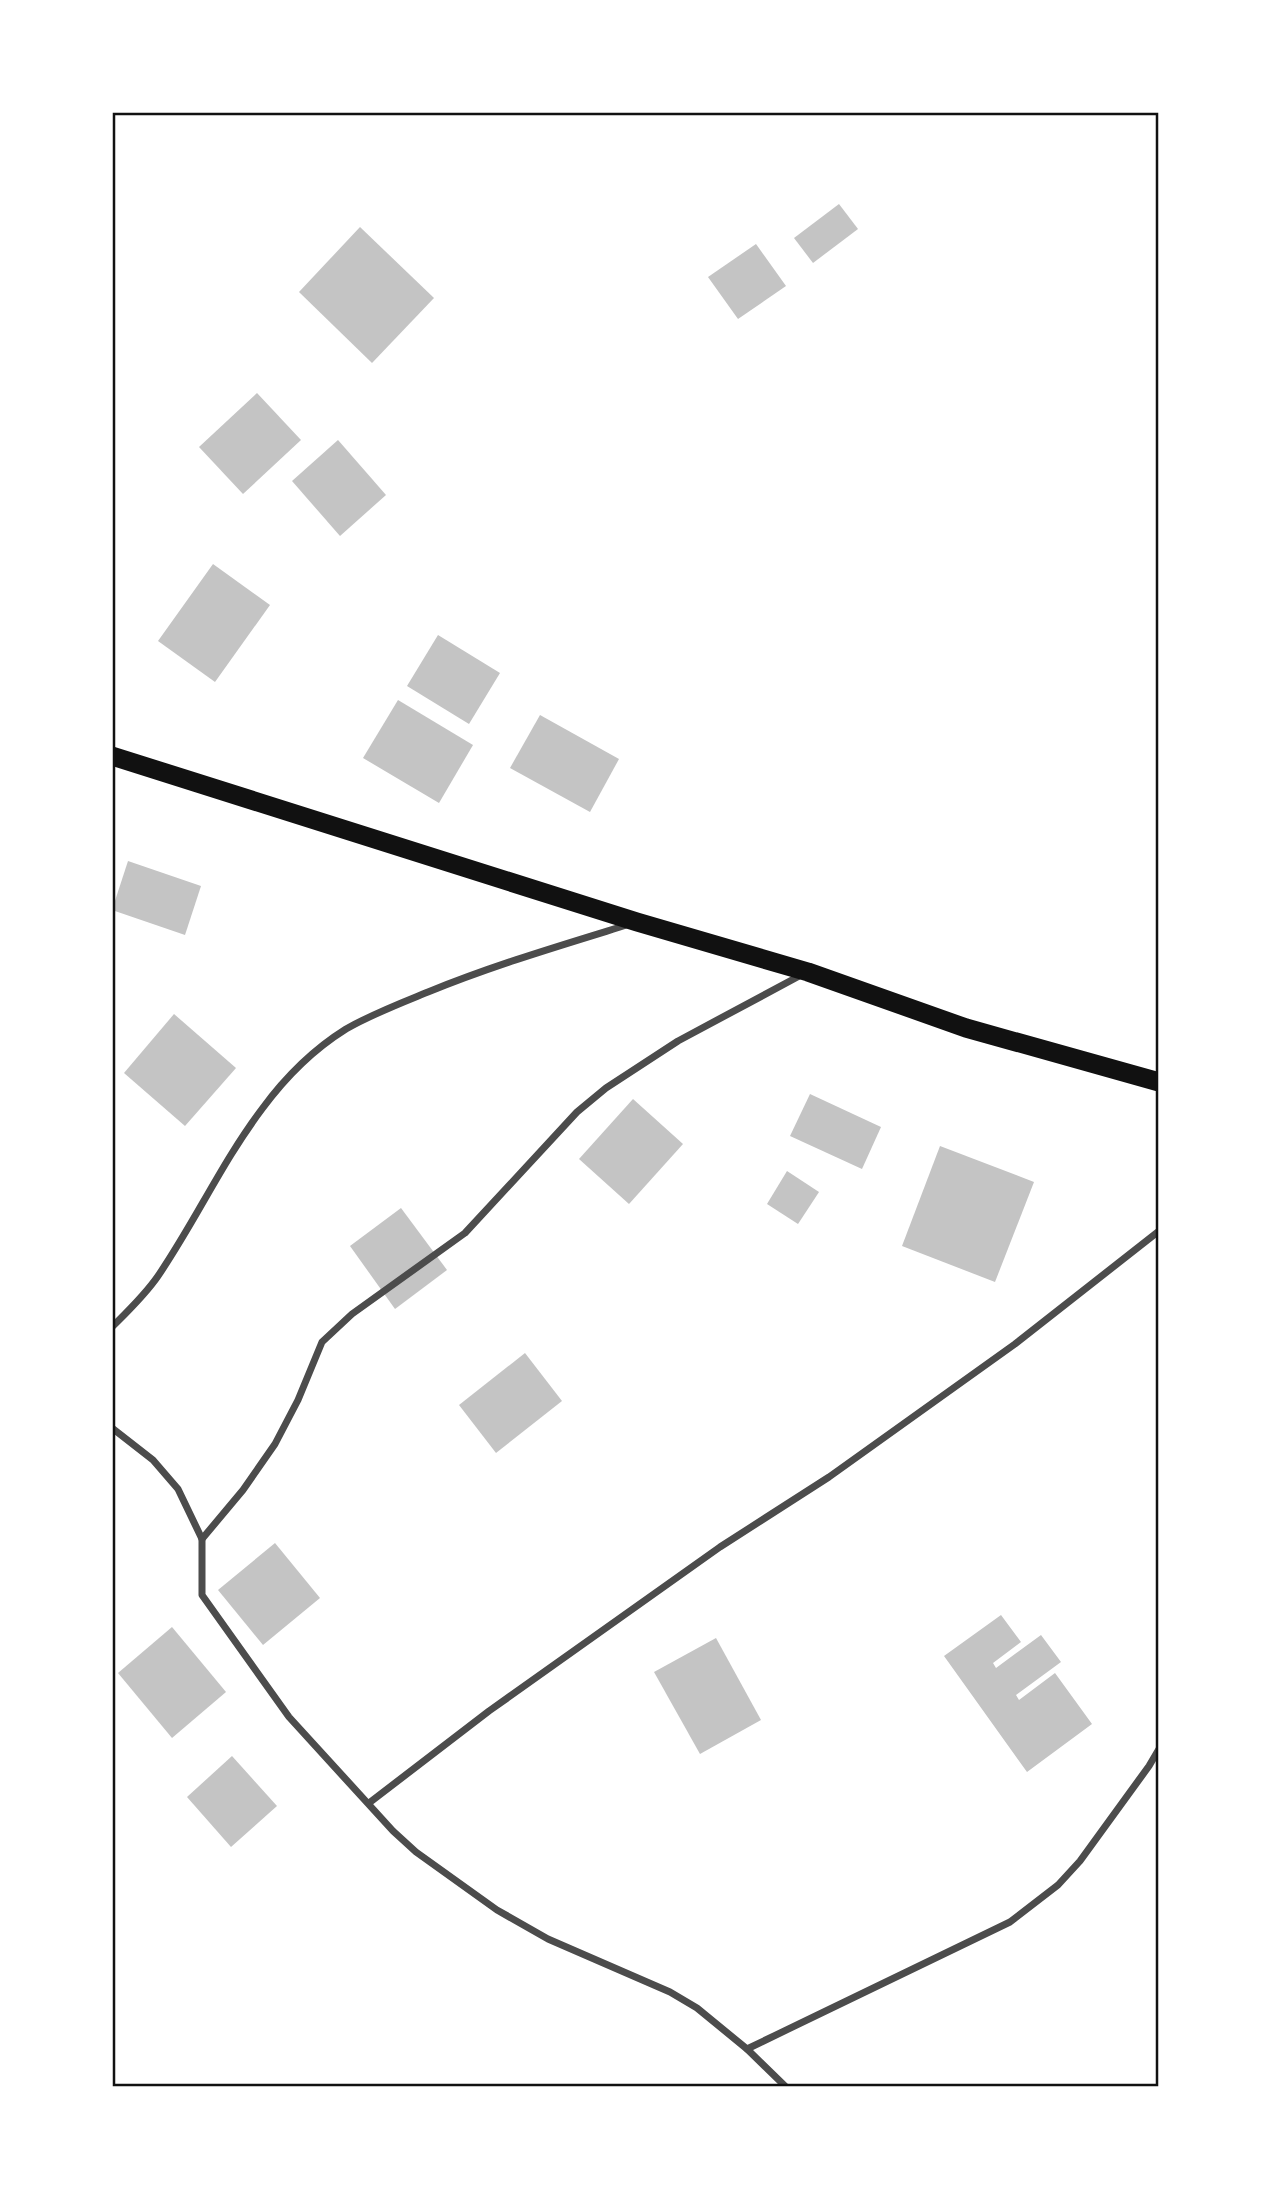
<svg xmlns="http://www.w3.org/2000/svg" width="1271" height="2199" font-family="'Fira Sans Condensed',sans-serif">
	<rect width="100%" height="100%" fill="#fff"/>
	<g fill="#c4c4c4">
		<path d="M839,204L858,229L813,263L794,238Z"/>
		<path d="M360,227L434,298L372,363L299,292Z"/>
		<path d="M756,244L786,286L738,319L708,277Z"/>
		<path d="M257,393L301,440L243,494L199,447Z"/>
		<path d="M338,440L386,495L340,536L292,481Z"/>
		<path d="M213,564L270,605L215,682L158,641Z"/>
		<path d="M438,635L500,673L469,724L407,686Z"/>
		<path d="M398,700L473,745L439,803L363,758Z"/>
		<path d="M540,715L619,759L590,812L510,768Z"/>
		<path d="M128,861L201,886L185,935L112,910Z"/>
		<path d="M174,1014L236,1068L185,1126L124,1073Z"/>
		<path d="M810,1094L881,1127L862,1169L790,1136Z"/>
		<path d="M633,1099L683,1144L629,1204L579,1159Z"/>
		<path d="M940,1146L1034,1182L995,1282L902,1246Z"/>
		<path d="M787,1171L819,1192L798,1224L767,1204Z"/>
		<path d="M401,1208L447,1270L395,1309L350,1246Z"/>
		<path d="M525,1353L562,1401L496,1453L459,1405Z"/>
		<path d="M275,1543L320,1598L263,1645L218,1590Z"/>
		<path d="M1001,1615L1021,1642L993,1663L996,1668L1041,1635L1061,1662L1016,1695L1019,1700L1055,1673L1092,1724L1027,1772L944,1656Z"/>
		<path d="M172,1627L226,1692L172,1738L118,1673Z"/>
		<path d="M716,1638L761,1720L700,1754L654,1672Z"/>
		<path d="M232,1756L277,1806L231,1847L187,1797Z"/>
	</g>
	<g fill="none" stroke-linecap="round" stroke-linejoin="round">
		<g stroke="#4c4c4c" stroke-width="7">
			<path d="M112,1327C128,1311 145,1295 158,1276C195,1222 222,1162 262,1109C284,1079 314,1049 346,1029C372,1014 401,1003 428,992C494,965 562,945 630,924"/>
			<path d="M112,1428L153,1460L178,1489L202,1539V1595L289,1717L393,1831L416,1852L497,1910L548,1939L670,1992L697,2008L747,2049L786,2087"/>
			<path d="M202,1539L243,1490L275,1444L298,1400L322,1342L352,1314L465,1233L577,1112L606,1088L678,1041L803,974"/>
			<path d="M369,1803L489,1711L720,1547L829,1477L1015,1344L1159,1231"/>
			<path d="M747,2049L1010,1922L1058,1885L1080,1861L1149,1766L1159,1749"/>
		</g>
		<path stroke="#111" stroke-width="19" d="M112,756L637,922L808,972L966,1028L1159,1082"/>
	</g>
	<rect width="1271" height="2199" fill="none" stroke="#ffffff" stroke-width="228"/>
	<rect x="114" y="114" width="1043" height="1971" fill="none" stroke="#111" stroke-width="2.5"/>
</svg>
